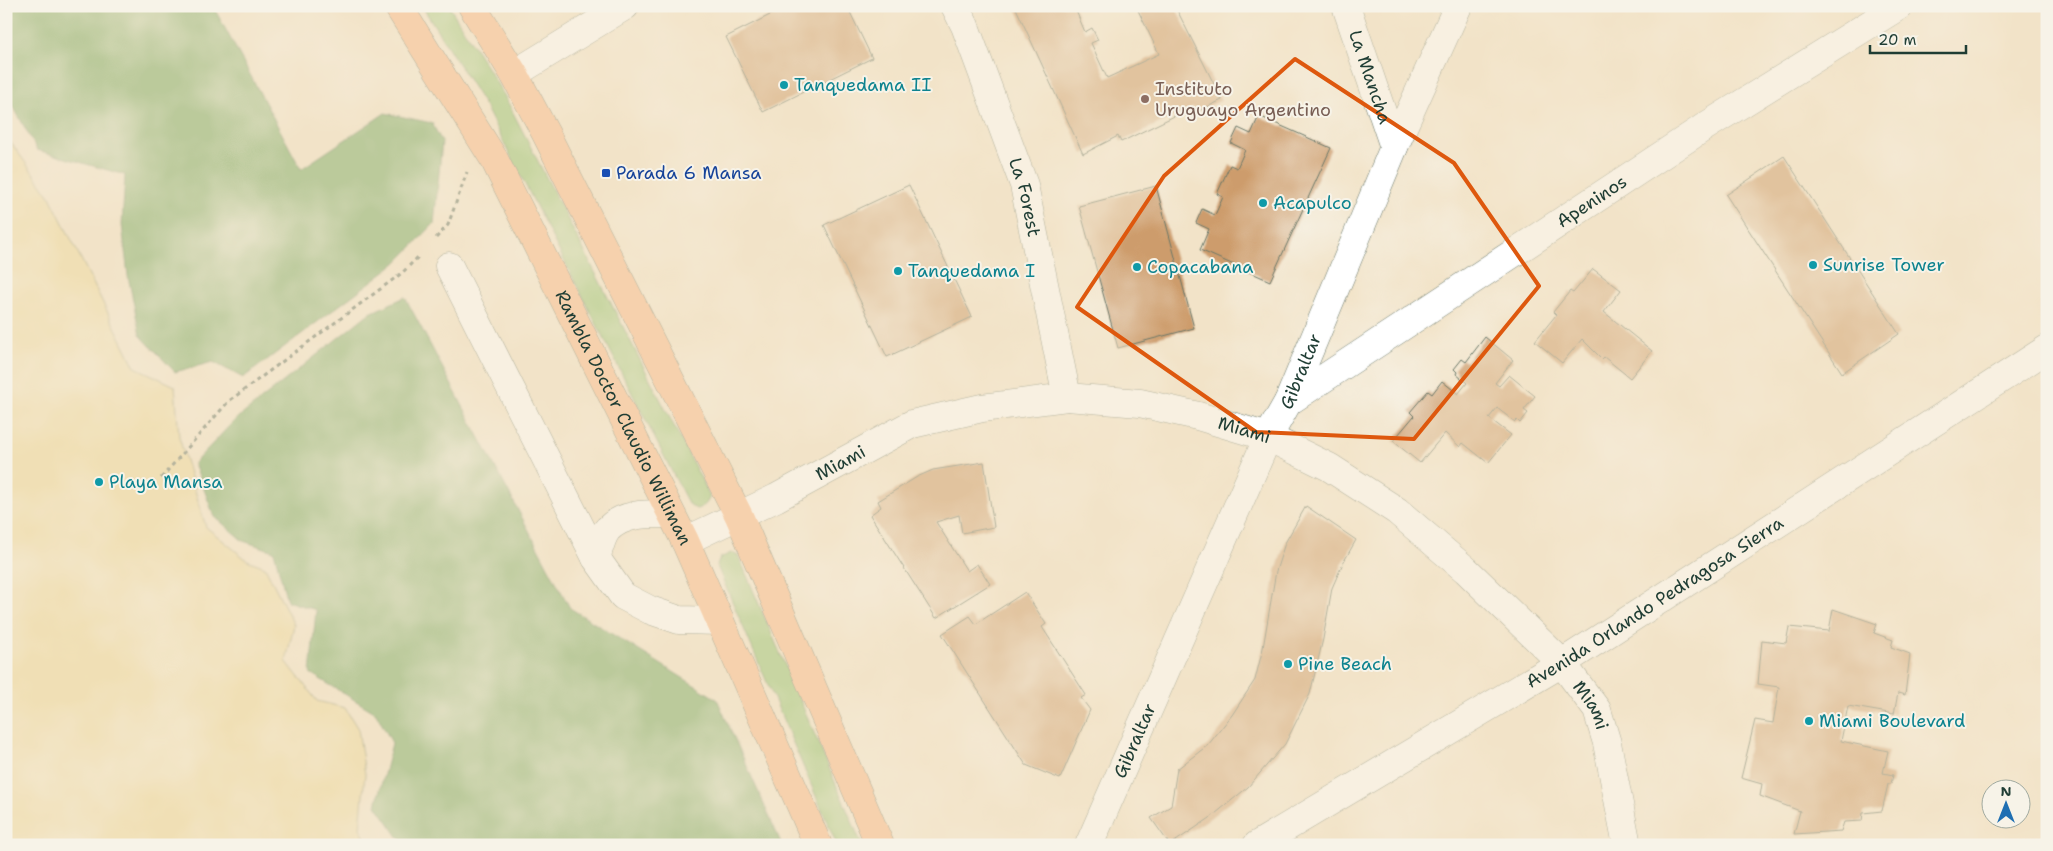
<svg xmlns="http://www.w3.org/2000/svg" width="2053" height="851" font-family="'Shantell Sans',sans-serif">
	<rect width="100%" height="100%" fill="#f7f3e8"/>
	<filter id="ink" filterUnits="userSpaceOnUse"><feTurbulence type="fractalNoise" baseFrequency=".02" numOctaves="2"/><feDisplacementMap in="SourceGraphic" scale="10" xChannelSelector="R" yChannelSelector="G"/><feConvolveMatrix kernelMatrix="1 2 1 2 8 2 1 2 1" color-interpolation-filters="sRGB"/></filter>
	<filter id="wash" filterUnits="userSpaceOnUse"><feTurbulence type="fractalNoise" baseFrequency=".0096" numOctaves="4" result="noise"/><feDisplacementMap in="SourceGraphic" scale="20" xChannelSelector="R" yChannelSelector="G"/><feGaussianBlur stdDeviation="1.12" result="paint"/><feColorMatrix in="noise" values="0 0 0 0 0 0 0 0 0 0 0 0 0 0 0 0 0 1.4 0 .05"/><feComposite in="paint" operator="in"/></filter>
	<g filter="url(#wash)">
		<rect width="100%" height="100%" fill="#f2e3c8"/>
		<g fill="#95c473" stroke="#5a8054">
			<path d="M422,6H449L504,95L710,496C707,504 704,507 696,509L688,503L485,106Z"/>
			<path d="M731,553L738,555L862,845H837L717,566L720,558Z"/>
		</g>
		<g fill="#78aa65" stroke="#4c744c">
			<path d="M6,6H213L301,169L385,113L432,123L442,142L434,224L396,263L243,378L213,362L175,372L140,335L128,276L122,225L125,175L37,150L6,93Z"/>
			<path d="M405,297L570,608L717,699L782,845H406L399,838L376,805L392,743L376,713L310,673L316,610L287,601L274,551L243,541L214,516L194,463L234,421L368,314Z"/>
		</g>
		<path fill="#eeda9e" stroke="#868c69" d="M6,136L49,195L135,367L175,386L179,437L206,527L247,560L265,567L294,625L286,661L317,701L345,708L358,729L365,774L360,828L369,845H6Z"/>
		<g id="blocks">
			<g fill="#cd9c6c">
				<path d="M788,6H847L872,58L763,112L726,37Z"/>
				<path d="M1015,6H1074L1085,32L1092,28L1098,40L1091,43L1107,78L1159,54L1136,6H1175L1222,100L1196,112L1193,107L1121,142L1118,136L1083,154Z"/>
				<path d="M1259,116L1331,148L1270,281L1200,250L1209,229L1196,223L1202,209L1215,215L1223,197L1217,194L1230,165L1237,168L1245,150L1231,143L1238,128L1251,134Z"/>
				<path d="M1784,156L1899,334L1842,373L1726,195Z"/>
				<path d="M909,185L972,317L887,357L824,225Z"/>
				<path d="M1156,186L1194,328L1118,348L1079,206Z"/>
				<path d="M1593,269L1621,290L1604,312L1652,351L1630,378L1604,357L1602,359L1582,339L1562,363L1535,341L1556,315L1553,312L1570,291L1573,293Z"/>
				<path d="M1485,337L1513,360L1495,383L1499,386L1509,375L1535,396L1524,410L1528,413L1520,423L1517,420L1515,422L1497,408L1489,418L1511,435L1488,463L1463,443L1460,447L1445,433L1420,463L1393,441L1414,416L1410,412L1428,391L1432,394L1442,381L1458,394L1467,383L1456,374L1457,372L1454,369L1462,359L1466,362Z"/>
				<path d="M984,462L994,527L962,533L959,515L936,522L967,571L977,564L990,584L936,618L870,515L881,507L878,501L917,477L933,470Z"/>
				<path d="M1306,506L1356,540L1343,563L1332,588L1323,639L1310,694L1285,744L1248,787L1210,818L1170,845L1151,818L1171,806L1177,769L1208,745L1232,715L1255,680L1263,648L1276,571L1285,543Z"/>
				<path d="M1025,592L1046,624L1042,627L1086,695L1081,698L1090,710L1060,779L1026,765L942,634L970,616L976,624Z"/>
				<path d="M1833,609L1877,624L1874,633L1893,640L1891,647L1910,654L1905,695L1898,693L1894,714L1848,706L1841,741L1888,751L1883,773L1893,775L1891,784H1888L1882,811L1863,813L1862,821L1844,822L1841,831L1794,834L1800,811L1760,796L1762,784L1741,778L1755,720L1773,723L1779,687L1758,684L1762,640L1786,643L1789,627L1829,631Z"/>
			</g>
		</g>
	</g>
	<g filter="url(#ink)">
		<use href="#blocks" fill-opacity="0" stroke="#697768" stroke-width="1"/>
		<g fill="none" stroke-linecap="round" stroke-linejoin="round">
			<defs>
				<g id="minor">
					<path id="s1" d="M955,6L965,26L1024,185L1067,397"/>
					<path id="s2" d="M1346,6L1394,147"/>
					<path d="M514,74L625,6"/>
					<path d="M449,266L596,558L623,596L650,610L679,620L720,621"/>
					<path id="s3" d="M1288,402L1706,126L1899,6"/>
					<path id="s4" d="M685,541L776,498L912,424L982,408L1067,397L1140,403L1198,416L1268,437L1329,467L1397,511L1466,570L1562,663L1597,710L1607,743L1627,845"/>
					<path d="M596,558C599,550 602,535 608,529C624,512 650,514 671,514"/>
					<path id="s5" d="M1089,845L1268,437L1288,402L1394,147L1458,6"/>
					<path id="s6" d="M1257,845L1562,663L2047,349"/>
				</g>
				<g id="major">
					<path id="s7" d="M398,6L494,159L685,541L818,845"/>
					<path d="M472,6L514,74L546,134L739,516L880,845"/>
				</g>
			</defs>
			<use href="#minor" stroke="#697768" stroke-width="29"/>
			<use href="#major" stroke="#697768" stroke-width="29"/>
			<g stroke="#697768" stroke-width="3" stroke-dasharray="4 4" stroke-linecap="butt">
				<path d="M436,238L448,225L467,172"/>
				<path d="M161,478L229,401L402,273L420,255"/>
			</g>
			<use href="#minor" stroke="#fff" stroke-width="28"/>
			<use href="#major" stroke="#fbbb8d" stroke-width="28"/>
		</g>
	</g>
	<path d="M0 0H2053V851H0ZM1295,59L1454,163L1539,286L1414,439L1256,432L1077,307L1164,176Z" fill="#f2e3c8" fill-opacity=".55" fill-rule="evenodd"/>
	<path fill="none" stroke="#de580e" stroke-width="4" stroke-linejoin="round" d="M1295,59L1454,163L1539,286L1414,439L1256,432L1077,307L1164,176Z"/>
	<g fill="#0f9aa8" stroke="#f7f3e8" stroke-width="2">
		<circle cx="784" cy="85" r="5"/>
		<circle cx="1263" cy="203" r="5"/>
		<circle cx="1813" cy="265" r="5"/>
		<circle cx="1137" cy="267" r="5"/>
		<circle cx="898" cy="271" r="5"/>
		<circle cx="99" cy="482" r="5"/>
		<circle cx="1288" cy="664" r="5"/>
		<circle cx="1809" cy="721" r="5"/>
	</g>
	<circle fill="#8d6e63" stroke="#f7f3e8" stroke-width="2" cx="1145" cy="99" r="5"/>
	<rect fill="#1a4fb4" stroke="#f7f3e8" stroke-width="2" x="601" y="168" width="10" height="10" rx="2.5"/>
	<g text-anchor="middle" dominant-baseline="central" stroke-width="4" stroke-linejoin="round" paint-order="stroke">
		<g font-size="18" fill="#1f3d34" stroke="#f7f3e8">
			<text stroke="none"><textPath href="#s2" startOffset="75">La Mancha</textPath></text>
			<text stroke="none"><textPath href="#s1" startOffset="204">La Forest</textPath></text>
			<text stroke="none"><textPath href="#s3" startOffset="364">Apeninos</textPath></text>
			<text stroke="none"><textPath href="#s5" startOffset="519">Gibraltar</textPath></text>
			<text stroke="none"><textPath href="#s7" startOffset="470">Rambla Doctor Claudio Williman</textPath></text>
			<text stroke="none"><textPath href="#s4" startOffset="594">Miami</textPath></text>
			<text stroke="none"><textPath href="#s4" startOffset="174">Miami</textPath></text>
			<text stroke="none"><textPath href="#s6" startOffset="466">Avenida Orlando Pedragosa Sierra</textPath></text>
			<text stroke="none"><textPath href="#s4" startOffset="1044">Miami</textPath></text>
			<text stroke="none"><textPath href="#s5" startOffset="114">Gibraltar</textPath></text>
		</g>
		<g font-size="18" fill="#0d838f" stroke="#f7f3e8" text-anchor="start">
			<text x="794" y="85">Tanquedama II</text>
			<text x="1273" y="203">Acapulco</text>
			<text x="1823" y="265">Sunrise Tower</text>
			<text x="1147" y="267">Copacabana</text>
			<text x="908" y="271">Tanquedama I</text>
			<text x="109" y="482">Playa Mansa</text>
			<text x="1298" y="664">Pine Beach</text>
			<text x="1819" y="721">Miami Boulevard</text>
		</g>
		<g font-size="18" fill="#785e54" stroke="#f7f3e8" text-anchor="start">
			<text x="1155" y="89">Instituto<tspan x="1155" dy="21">Uruguayo Argentino</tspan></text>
		</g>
		<g font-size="18" fill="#164399" stroke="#f7f3e8" text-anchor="start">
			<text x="616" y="173">Parada 6 Mansa</text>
		</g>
	</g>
	<rect width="2053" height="851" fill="none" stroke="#f7f3e8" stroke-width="25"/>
	<g transform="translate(2006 804)"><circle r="24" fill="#f7f3e8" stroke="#a1aaa0"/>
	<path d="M0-4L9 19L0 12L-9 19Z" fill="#1f6fb2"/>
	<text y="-8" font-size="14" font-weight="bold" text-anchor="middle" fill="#1f3d34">N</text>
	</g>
	<path d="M1870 45v8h96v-8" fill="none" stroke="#1f3d34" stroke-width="2.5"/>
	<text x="1878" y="45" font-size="15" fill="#1f3d34" stroke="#f7f3e8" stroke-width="4" paint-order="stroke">20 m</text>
</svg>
